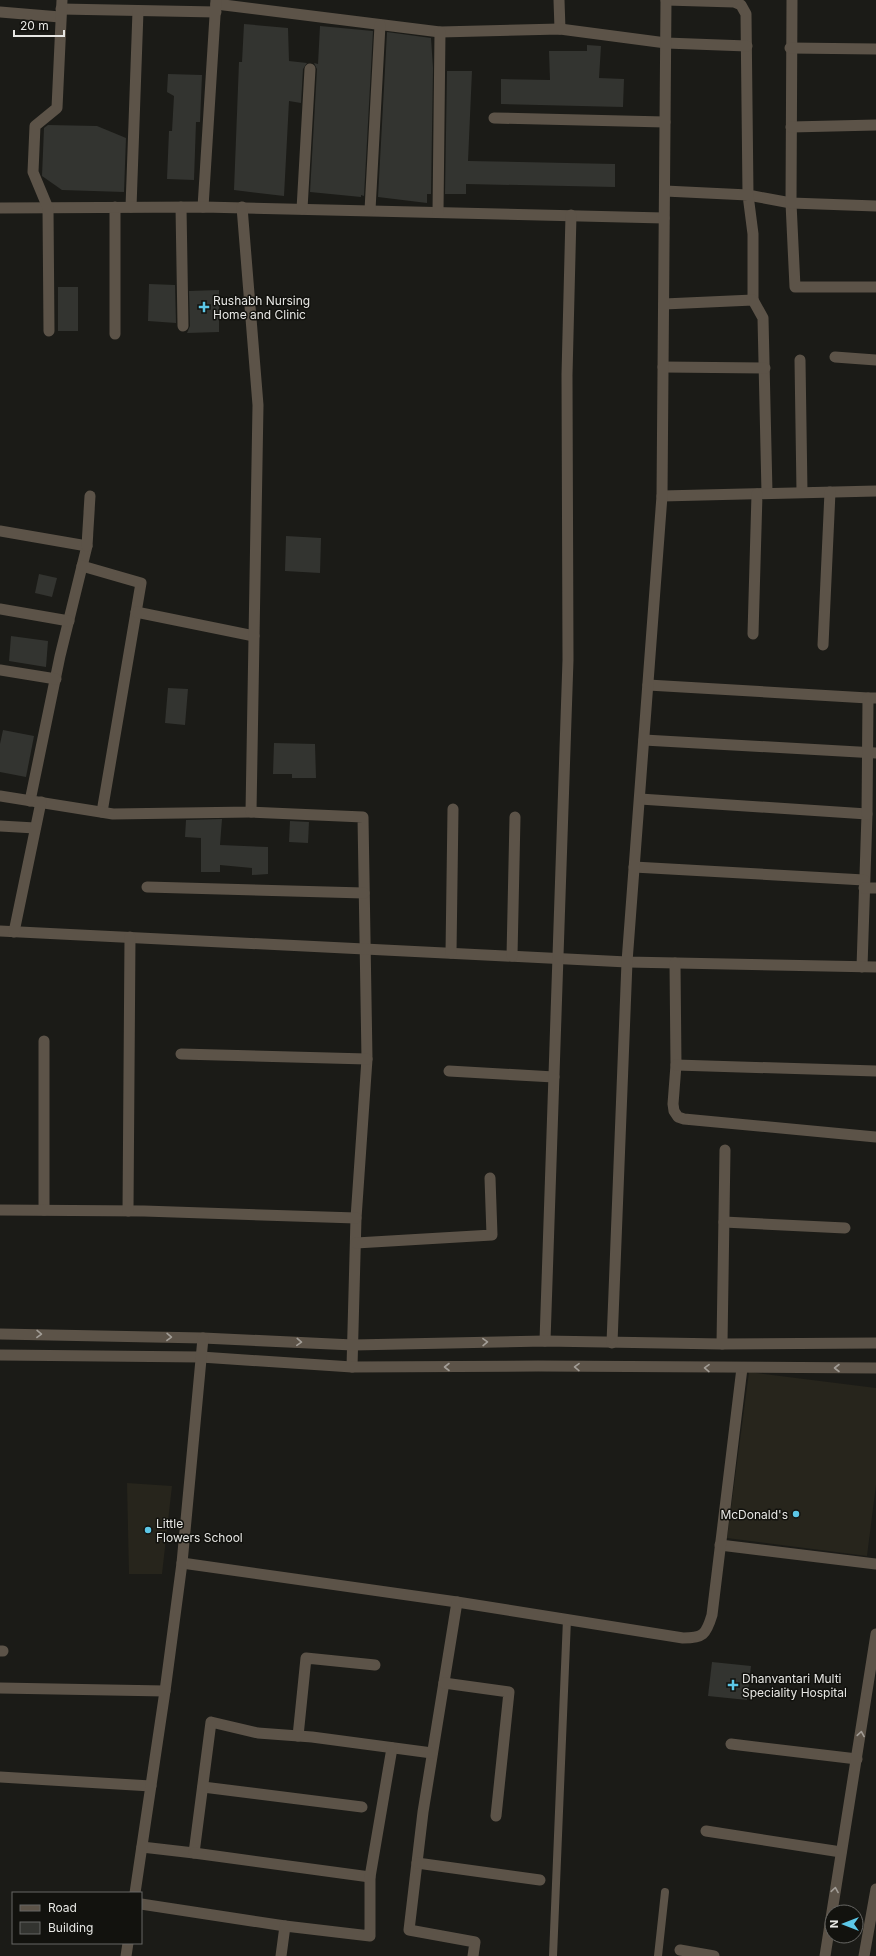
<svg xmlns="http://www.w3.org/2000/svg" width="876" height="1956" font-family="Inter,sans-serif">
	<rect width="100%" height="100%" fill="#1b1b17"/>
	<g fill="#27251c">
		<path d="M749,1372L876,1388V1485L867,1556L727,1538Z"/>
		<path d="M127,1483L172,1486L162,1574H129Z"/>
	</g>
	<g fill="#333430">
		<path d="M244,24L288,28L289,61L307,63L303,69L301,103L289,101L284,196L234,190L239,62H242Z"/>
		<path d="M320,26L373,31L364,196L361,195V197L310,192L317,69L314,63L318,64Z"/>
		<path d="M387,32L431,38L433,68L431,194H427V203L378,197Z"/>
		<path d="M587,45L601,46L599,78L624,79L623,107L501,104V79L550,80L549,51H587Z"/>
		<path d="M447,71H472L468,161L615,164V187L466,184V194H445Z"/>
		<path d="M168,74L202,75L200,122H196L194,180L167,179L169,131H172L174,96L167,92Z"/>
		<path d="M48,125L97,126L126,138L124,192L62,190L42,176L44,128Z"/>
		<path d="M149,284L175,285L176,323L148,321Z"/>
		<rect x="58" y="287" width="20" height="44"/>
		<path d="M219,290V332L187,333L190,326L189,291Z"/>
		<path d="M286,536L321,538L320,573L285,571Z"/>
		<path d="M39,574L57,578L52,597L35,593Z"/>
		<path d="M11,636L48,641L46,667L9,661Z"/>
		<path d="M168,688L188,689L185,725L165,723Z"/>
		<path d="M3,730L34,736L26,777L0,772V744Z"/>
		<path d="M274,743L315,744L316,778H292V774H273Z"/>
		<path d="M222,819L220,845L268,847V874L252,875V868L220,865V872H201V838L185,837L186,820Z"/>
		<path d="M290,821L309,822L308,843L289,842Z"/>
		<path d="M712,1662L751,1666L747,1700L708,1696Z"/>
	</g>
	<g fill="none" stroke-linecap="round" stroke-linejoin="round">
		<g stroke="#5c5348" stroke-width="8">
			<path d="M553,1956L567,1619"/>
			<path d="M658,1956L665,1892"/>
		</g>
		<g stroke="#5c5348" stroke-width="11">
			<path d="M559,0L560,29"/>
			<path d="M666,0L734,2L741,5L746,14L748,195L791,203L795,287H876"/>
			<path d="M792,0L791,203L876,206"/>
			<path d="M216,4L440,32L560,29L666,43L747,46"/>
			<path d="M61,9L216,12"/>
			<path d="M0,12L60,17"/>
			<path d="M790,48L876,49"/>
			<path d="M494,118L665,122"/>
			<path d="M791,127L876,125"/>
			<path d="M665,191L748,195L753,234V300"/>
			<path d="M115,207V334"/>
			<path d="M131,207L138,11"/>
			<path d="M181,207L183,326"/>
			<path d="M203,207L216,0"/>
			<path d="M0,208L203,207L664,218"/>
			<path d="M302,209L310,69"/>
			<path d="M370,210L380,25"/>
			<path d="M438,212L440,32"/>
			<path d="M664,304L753,300L763,318L767,493"/>
			<path d="M49,331L48,208L33,172L35,126L57,108L62,0"/>
			<path d="M835,357L876,360"/>
			<path d="M800,360L802,492"/>
			<path d="M663,367L765,368"/>
			<path d="M662,496L876,491"/>
			<path d="M0,531L87,546L60,656L30,801"/>
			<path d="M87,546L90,496"/>
			<path d="M82,566L141,583L102,812"/>
			<path d="M0,609L69,621"/>
			<path d="M136,612L254,636"/>
			<path d="M753,634L757,494"/>
			<path d="M823,645L830,492"/>
			<path d="M0,670L56,679"/>
			<path d="M648,685L868,698"/>
			<path d="M644,740L876,753"/>
			<path d="M0,796L113,814L251,812L258,405L242,207"/>
			<path d="M640,799L867,814L862,967"/>
			<path d="M251,812L363,817L367,1059L356,1218L352,1367"/>
			<path d="M867,814L868,698H876"/>
			<path d="M0,826L35,828"/>
			<path d="M634,867L864,880"/>
			<path d="M147,887L364,893"/>
			<path d="M864,888H876"/>
			<path d="M0,931L627,962L876,967"/>
			<path d="M14,932L41,802"/>
			<path d="M451,953L453,809"/>
			<path d="M512,956L515,817"/>
			<path d="M675,963L676,1065L673,1104L674,1111L678,1117L684,1119L876,1137"/>
			<path d="M44,1041V1210"/>
			<path d="M181,1054L367,1059"/>
			<path d="M676,1065L876,1071"/>
			<path d="M449,1071L554,1077"/>
			<path d="M0,1210L144,1211L356,1218"/>
			<path d="M128,1211L130,937"/>
			<path d="M724,1222L845,1228"/>
			<path d="M356,1243L492,1235L490,1178"/>
			<path d="M545,1341L568,660L567,375L571,215"/>
			<path d="M722,1344L725,1150"/>
			<path d="M720,1545L876,1564"/>
			<path d="M182,1563L457,1602L683,1638C703,1638 706,1635 712,1615L742,1368"/>
			<path d="M457,1602L423,1812L409,1930L475,1942L473,1956"/>
			<path d="M0,1651H3"/>
			<path d="M444,1683L509,1692L496,1816"/>
			<path d="M0,1688L165,1691"/>
			<path d="M298,1736L306,1658L375,1665"/>
			<path d="M731,1744L857,1759"/>
			<path d="M0,1777L151,1786"/>
			<path d="M203,1787L362,1807"/>
			<path d="M706,1831L841,1852"/>
			<path d="M142,1847L194,1853L211,1722L258,1733L312,1737L432,1753"/>
			<path d="M194,1853L370,1877"/>
			<path d="M417,1863L540,1880"/>
			<path d="M141,1904L285,1926"/>
			<path d="M680,1950L714,1956"/>
			<path d="M281,1956L285,1926L370,1936V1877L392,1748"/>
		</g>
		<g stroke="#5c5348" stroke-width="11">
			<path d="M0,1334L203,1338L353,1345L545,1341L722,1344L876,1343"/>
			<path d="M612,1343L627,962L662,496L666,0"/>
			<path d="M0,1355L201,1357L352,1367L538,1366L876,1368"/>
			<path d="M135,1893L165,1691L182,1563L203,1338"/>
			<path d="M126,1956L128,1943"/>
			<path d="M825,1956L876,1634"/>
			<path d="M864,1956L876,1889"/>
		</g>
	</g>
	<defs><path id="oneway-chevron" d="M-2-3.5L2.5 0L-2 3.5" fill="none" stroke-width="1.6" stroke-linecap="round" stroke-linejoin="round"/></defs>
	<g stroke="#a29d96">
		<use href="#oneway-chevron" transform="translate(39 1334) rotate(1)"/>
		<use href="#oneway-chevron" transform="translate(169 1337) rotate(1)"/>
		<use href="#oneway-chevron" transform="translate(299 1342) rotate(3)"/>
		<use href="#oneway-chevron" transform="translate(485 1342) rotate(-1)"/>
		<use href="#oneway-chevron" transform="translate(447 1367) rotate(180)"/>
		<use href="#oneway-chevron" transform="translate(577 1367) rotate(-179)"/>
		<use href="#oneway-chevron" transform="translate(707 1368) rotate(-179)"/>
		<use href="#oneway-chevron" transform="translate(837 1368) rotate(180)"/>
		<use href="#oneway-chevron" transform="translate(861 1734) rotate(-81)"/>
		<use href="#oneway-chevron" transform="translate(835 1890) rotate(-81)"/>
	</g>
	<g fill="#5cc7e7" stroke="#12120e" stroke-width="1.5">
		<path d="M202 301h4v4h4v4h-4v4h-4v-4h-4v-4h4z"/>
		<circle cx="796" cy="1514" r="4"/>
		<circle cx="148" cy="1530" r="4"/>
		<path d="M731 1679h4v4h4v4h-4v4h-4v-4h-4v-4h4z"/>
	</g>
	<g text-anchor="middle" dominant-baseline="central" stroke-width="3" stroke-linejoin="round" paint-order="stroke">
		<g font-size="12" fill="#e7e7e4" stroke="#12120e" text-anchor="start">
			<text x="213" y="300">Rushabh Nursing<tspan x="213" dy="14">Home and Clinic</tspan></text>
			<text x="788" y="1514" text-anchor="end">McDonald's</text>
			<text x="156" y="1523">Little<tspan x="156" dy="14">Flowers School</tspan></text>
			<text x="742" y="1678">Dhanvantari Multi<tspan x="742" dy="14">Speciality Hospital</tspan></text>
		</g>
	</g>
	<rect x="12" y="1892" width="130" height="52" fill="#12120e" stroke="#676764"/>
	<rect x="20" y="1905" width="20" height="6" fill="#5c5348" stroke="#676764"/>
	<text x="48" y="1912" font-size="12" fill="#e7e7e4">Road</text>
	<rect x="20" y="1922" width="20" height="12" fill="#333430" stroke="#676764"/>
	<text x="48" y="1932" font-size="12" fill="#e7e7e4">Building</text>
	<g transform="translate(844 1924) rotate(270)"><circle r="19" fill="#12120e" stroke="#676764"/>
	<path d="M0-3L7 15L0 10L-7 15Z" fill="#5cc7e7"/>
	<text y="-6" font-size="11" font-weight="bold" text-anchor="middle" fill="#e7e7e4">N</text>
	</g>
	<path d="M14 30v6h50v-6" fill="none" stroke="#e7e7e4" stroke-width="2"/>
	<text x="20" y="30" font-size="12" fill="#e7e7e4" stroke="#12120e" stroke-width="3" paint-order="stroke">20 m</text>
</svg>
